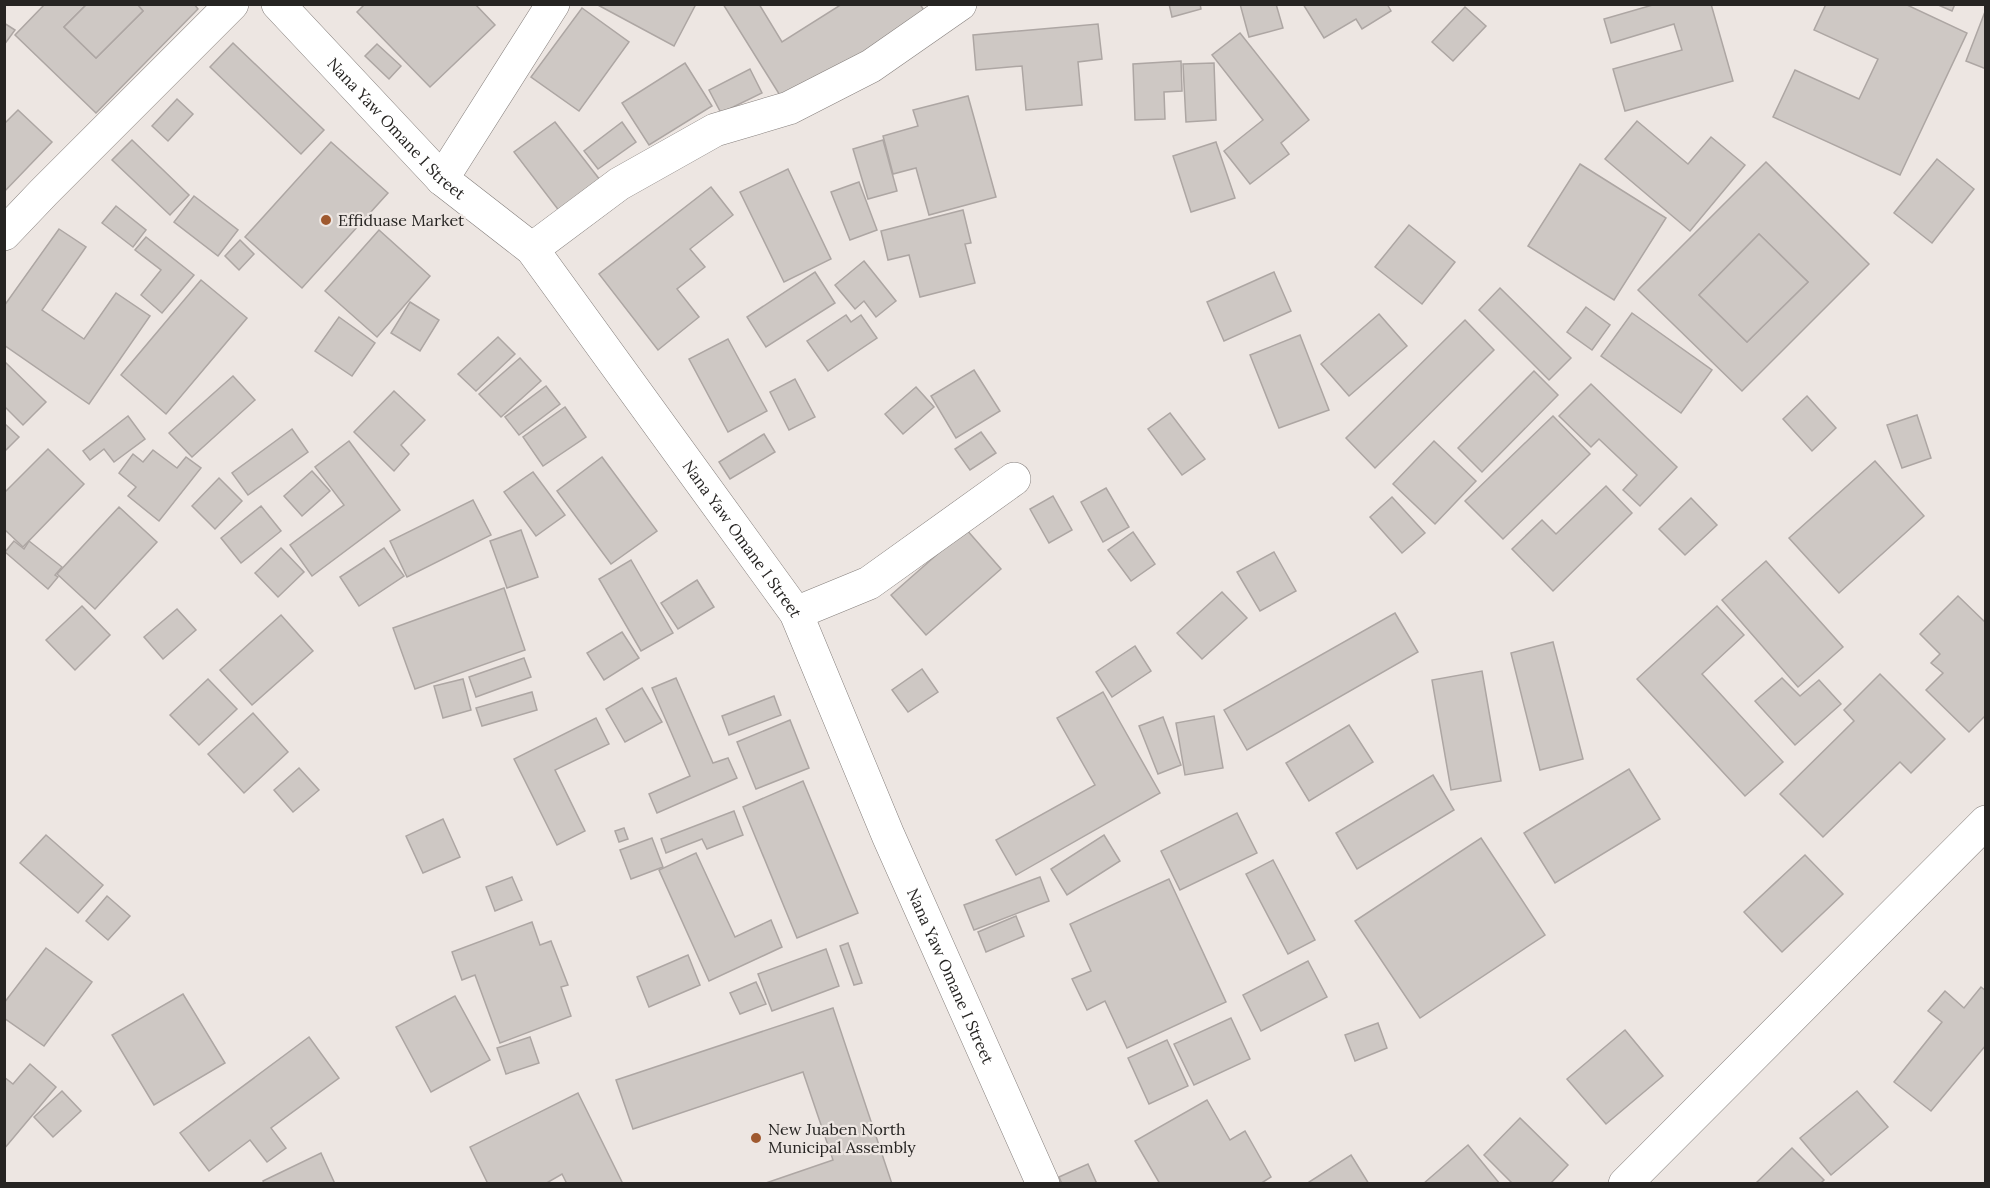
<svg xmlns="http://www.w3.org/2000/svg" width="1990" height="1188" font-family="Lora,serif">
	<rect width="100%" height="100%" fill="#ede6e2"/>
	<g fill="#cec8c4" stroke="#ada6a3" stroke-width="1.5" fill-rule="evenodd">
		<path d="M45,4H87L64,27L96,58L143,11L137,4H194L198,9L96,113L15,35Z"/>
		<path d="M87,4H137L143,11L96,58L64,27Z"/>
		<path d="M365,4H475L495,25L430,87L357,12Z"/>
		<path d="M596,4H696L674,46Z"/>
		<path d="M723,4H759L782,42L842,4H920L928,17L786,105Z"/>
		<path d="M1169,4H1200L1201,9L1172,17Z"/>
		<path d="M1240,4H1276L1283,28L1249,37Z"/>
		<path d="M1303,4H1387L1391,11L1362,29L1356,19L1324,38Z"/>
		<path d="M1656,4H1711L1733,81L1625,111L1613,69L1682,50L1674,24L1611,43L1604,19Z"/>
		<path d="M1826,4H1905L1967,33L1900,175L1773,117L1795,70L1859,99L1878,59L1814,30Z"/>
		<path d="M1936,4H1955L1952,11Z"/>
		<path d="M1465,7L1486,26L1453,61L1432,42Z"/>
		<path d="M582,8L629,42L579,111L531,77Z"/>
		<path d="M1986,9V69L1966,61Z"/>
		<path d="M4,23L15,30L4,45Z"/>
		<path d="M1098,24L1102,59L1078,62L1082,105L1026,110L1022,66L976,70L973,35Z"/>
		<path d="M1240,33L1309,120L1281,143L1289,154L1250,184L1224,151L1263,120L1212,55Z"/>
		<path d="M233,43L324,130L301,154L210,67Z"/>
		<path d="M377,44L401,66L389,79L365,56Z"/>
		<path d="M1181,61L1182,91L1164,92L1165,119L1135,120L1133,64Z"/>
		<path d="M685,63L712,106L649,145L622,103Z"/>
		<path d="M1214,63L1216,120L1186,122L1183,64Z"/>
		<path d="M750,69L762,93L721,113L709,90Z"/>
		<path d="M968,96L996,197L929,215L916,168L893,174L883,136L918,126L913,110Z"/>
		<path d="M177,99L193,114L168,141L152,126Z"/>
		<path d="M18,110L52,142L4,192V124Z"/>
		<path d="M1637,121L1688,164L1711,137L1745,165L1690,231L1605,159Z"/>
		<path d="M555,122L600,180L560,212L514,152Z"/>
		<path d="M622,122L636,142L598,169L584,151Z"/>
		<path d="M132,140L189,195L170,215L112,160Z"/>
		<path d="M883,140L897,191L868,199L853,149Z"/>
		<path d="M331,142L388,193L302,288L245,237Z"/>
		<path d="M1216,142L1235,198L1191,212L1173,156Z"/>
		<path d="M1937,159L1974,189L1932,243L1894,213Z"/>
		<path d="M1766,162L1869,264L1742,391L1638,290ZM1759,234L1808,282L1747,342L1699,295Z"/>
		<path d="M1580,164L1666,218L1614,300L1528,246Z"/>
		<path d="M788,169L831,259L784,282L740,192Z"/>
		<path d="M859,182L877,230L850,240L831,192Z"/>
		<path d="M711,187L733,215L690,249L705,267L677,289L699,317L658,350L599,274Z"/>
		<path d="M194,196L238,230L218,256L174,222Z"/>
		<path d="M116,206L146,230L133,247L102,223Z"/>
		<path d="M963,210L971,243L965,244L975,283L920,297L909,255L888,260L881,231Z"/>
		<path d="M1409,225L1455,262L1422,304L1375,267Z"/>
		<path d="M59,229L86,247L42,310L84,339L116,293L150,316L89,404L4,345V306Z"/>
		<path d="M379,230L430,276L377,337L325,291Z"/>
		<path d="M1759,234L1808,282L1747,342L1699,295Z"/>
		<path d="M146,237L194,275L162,313L141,295L161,270L135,250Z"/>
		<path d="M240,240L254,254L239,270L225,256Z"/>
		<path d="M864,261L896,301L876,317L864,301L855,309L835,285Z"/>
		<path d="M815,272L835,303L766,347L747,317Z"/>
		<path d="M1274,272L1291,311L1224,341L1207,302Z"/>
		<path d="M201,280L247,318L166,414L121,375Z"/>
		<path d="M1500,288L1571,358L1549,380L1479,310Z"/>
		<path d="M410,302L439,320L420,351L391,333Z"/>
		<path d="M1586,307L1610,325L1592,350L1567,332Z"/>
		<path d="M1632,313L1712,370L1681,413L1601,356Z"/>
		<path d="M1379,314L1407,346L1349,396L1321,364Z"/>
		<path d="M846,315L851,322L861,315L877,338L828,371L807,341Z"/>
		<path d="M339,317L375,343L352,376L315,351Z"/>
		<path d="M1465,320L1494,350L1375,468L1346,438Z"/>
		<path d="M1300,335L1329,410L1279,428L1250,355Z"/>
		<path d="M498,337L515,354L476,391L458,374Z"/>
		<path d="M728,339L767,411L728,432L689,359Z"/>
		<path d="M520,358L541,381L501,417L479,394Z"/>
		<path d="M4,361L46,402L23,425L4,406Z"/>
		<path d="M974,370L1000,411L956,438L931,396Z"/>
		<path d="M1534,371L1558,395L1482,472L1458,448Z"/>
		<path d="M233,376L255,400L192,457L169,433Z"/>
		<path d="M795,379L815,417L789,430L770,392Z"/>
		<path d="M1591,384L1677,467L1640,506L1623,490L1637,475L1599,439L1591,447L1559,416Z"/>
		<path d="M546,386L560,404L519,435L505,417Z"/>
		<path d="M916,387L934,407L903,434L885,414Z"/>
		<path d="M394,391L425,420L401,445L409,454L394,471L354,432Z"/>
		<path d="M1807,396L1836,428L1812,451L1783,419Z"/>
		<path d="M565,407L586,437L543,466L523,437Z"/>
		<path d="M1170,413L1205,459L1182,475L1148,429Z"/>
		<path d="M1917,415L1931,458L1902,468L1887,425Z"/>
		<path d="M128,416L145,439L114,462L104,449L90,460L83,451Z"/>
		<path d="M1553,416L1590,454L1503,539L1465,501Z"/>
		<path d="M4,423L19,437L4,452Z"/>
		<path d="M292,429L308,452L248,495L232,473Z"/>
		<path d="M981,432L996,453L970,470L955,449Z"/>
		<path d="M764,434L775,452L730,479L719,462Z"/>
		<path d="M349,441L400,510L312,576L290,545L344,505L315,467Z"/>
		<path d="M1434,441L1476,481L1435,524L1393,484Z"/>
		<path d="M48,449L84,484L23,547L4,529V493Z"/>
		<path d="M153,450L177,468L186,457L201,468L159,521L128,496L136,487L119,473L133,454L143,462Z"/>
		<path d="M602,457L657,531L611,564L557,491Z"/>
		<path d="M1875,461L1924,516L1839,593L1789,538Z"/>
		<path d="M312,471L330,491L302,516L284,496Z"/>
		<path d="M533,472L565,515L536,536L504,492Z"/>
		<path d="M219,478L242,501L215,529L192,506Z"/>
		<path d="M1606,486L1632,513L1553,591L1512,549L1542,520L1556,534Z"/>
		<path d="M1106,488L1129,527L1103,542L1081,502Z"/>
		<path d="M1053,496L1072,530L1049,543L1030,509Z"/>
		<path d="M1392,497L1425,533L1402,553L1370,517Z"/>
		<path d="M1691,498L1717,525L1685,555L1659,529Z"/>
		<path d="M473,500L491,535L407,577L390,541Z"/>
		<path d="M261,506L281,531L241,563L221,538Z"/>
		<path d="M119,507L157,542L95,609L57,574Z"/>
		<path d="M966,529L1001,569L926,635L891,595Z"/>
		<path d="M521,530L538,577L507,588L490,541Z"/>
		<path d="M1133,532L1155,564L1131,581L1108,550Z"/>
		<path d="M14,541L24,549L29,541L62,567L55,575L58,577L48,589L5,552Z"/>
		<path d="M281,548L304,572L278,597L255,573Z"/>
		<path d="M384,548L404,576L359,606L340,577Z"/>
		<path d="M1274,552L1296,591L1260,611L1237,572Z"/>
		<path d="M631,560L673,633L641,651L599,579Z"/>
		<path d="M1766,561L1843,647L1798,687L1722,600Z"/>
		<path d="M697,580L714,607L678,629L661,603Z"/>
		<path d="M504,588L525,650L415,689L393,628Z"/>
		<path d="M1222,592L1247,618L1202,659L1177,633Z"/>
		<path d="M1958,596L1986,623V715L1969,732L1926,690L1943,673L1931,663L1940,654L1920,634Z"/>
		<path d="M82,606L110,635L75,670L46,640Z"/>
		<path d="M1717,606L1744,635L1702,674L1783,762L1745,796L1637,679Z"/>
		<path d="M177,609L196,630L163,659L144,637Z"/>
		<path d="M1395,613L1418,652L1247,750L1224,710Z"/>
		<path d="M281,615L313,651L252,705L220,670Z"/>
		<path d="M622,632L639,658L604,680L587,653Z"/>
		<path d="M1553,642L1583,759L1540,770L1511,653Z"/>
		<path d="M1135,646L1151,671L1112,697L1096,672Z"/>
		<path d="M524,658L531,677L476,697L469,677Z"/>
		<path d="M922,669L938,692L908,712L892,690Z"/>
		<path d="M1482,671L1501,781L1451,790L1432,680Z"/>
		<path d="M1880,674L1945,739L1911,773L1900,762L1823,837L1780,794L1854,721L1844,710Z"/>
		<path d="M676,678L713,763L728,758L737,778L657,813L649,794L690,776L652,688Z"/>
		<path d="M1782,678L1800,696L1819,680L1841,704L1795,745L1755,701Z"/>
		<path d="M208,679L237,709L199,745L170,715Z"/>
		<path d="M463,679L471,710L443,718L434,686Z"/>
		<path d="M642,688L662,722L625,742L606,709Z"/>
		<path d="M532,692L537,710L482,726L476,708Z"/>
		<path d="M1103,692L1160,793L1016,875L996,840L1095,785L1057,718Z"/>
		<path d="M774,696L781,715L729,735L722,716Z"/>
		<path d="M253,713L288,752L244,793L208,754Z"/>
		<path d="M1214,716L1223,768L1185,775L1176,723Z"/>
		<path d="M1163,717L1181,765L1158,774L1139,726Z"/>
		<path d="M596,718L609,744L555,770L585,831L557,845L514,759Z"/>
		<path d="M790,720L809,768L756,789L737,742Z"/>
		<path d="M1349,725L1373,762L1309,801L1286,763Z"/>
		<path d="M299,768L319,790L293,812L274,790Z"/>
		<path d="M1629,769L1660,819L1555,883L1524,833Z"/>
		<path d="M1433,775L1454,810L1357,869L1336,833Z"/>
		<path d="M803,781L858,913L797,938L743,807Z"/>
		<path d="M734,811L743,835L707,849L702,839L666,853L661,839Z"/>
		<path d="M1237,813L1257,853L1180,890L1161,851Z"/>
		<path d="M443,819L460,857L423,873L406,836Z"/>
		<path d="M624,828L628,839L619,842L615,831Z"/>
		<path d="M46,835L103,885L78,913L20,863Z"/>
		<path d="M1104,835L1120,861L1067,895L1051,869Z"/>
		<path d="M652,838L663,867L631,879L620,850Z"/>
		<path d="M1481,838L1545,935L1420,1018L1355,921Z"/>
		<path d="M696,853L735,937L771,920L782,947L709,981L659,870Z"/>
		<path d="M1805,855L1843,894L1782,952L1744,912Z"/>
		<path d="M1273,860L1315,940L1288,954L1246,874Z"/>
		<path d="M512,877L522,900L495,911L486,887Z"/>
		<path d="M1040,877L1049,901L974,930L964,905Z"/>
		<path d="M1169,879L1226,1002L1127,1048L1105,1001L1087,1010L1072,979L1091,971L1070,924Z"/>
		<path d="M107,896L130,916L108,940L86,921Z"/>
		<path d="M1016,916L1024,936L986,952L978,932Z"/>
		<path d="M532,922L540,945L551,941L568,985L561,987L571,1016L500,1043L475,975L462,980L452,952Z"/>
		<path d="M848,943L862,983L854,985L840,946Z"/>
		<path d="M46,948L92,982L44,1046L4,1018V1003Z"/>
		<path d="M826,949L839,986L772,1011L758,974Z"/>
		<path d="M688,955L700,985L649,1007L637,977Z"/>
		<path d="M1308,961L1327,997L1261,1031L1243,995Z"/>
		<path d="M756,982L766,1004L740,1014L730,993Z"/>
		<path d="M1981,987L1986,991V1045L1931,1111L1894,1082L1942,1022L1928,1011L1945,991L1964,1008Z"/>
		<path d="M183,994L225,1063L154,1105L112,1035Z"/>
		<path d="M455,996L490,1060L431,1092L396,1027Z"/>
		<path d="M833,1008L892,1184H763L833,1160L803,1072L633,1129L616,1080Z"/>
		<path d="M1231,1018L1250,1059L1194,1085L1174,1044Z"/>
		<path d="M1378,1023L1387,1048L1355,1061L1345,1035Z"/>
		<path d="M1625,1030L1663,1076L1606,1124L1567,1079Z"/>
		<path d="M309,1037L339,1078L271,1128L286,1148L267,1162L250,1140L209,1171L180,1133Z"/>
		<path d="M530,1037L539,1063L506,1074L497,1048Z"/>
		<path d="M1167,1040L1188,1086L1149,1104L1128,1058Z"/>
		<path d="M30,1064L56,1087L4,1149V1077L13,1084Z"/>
		<path d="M62,1091L81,1111L53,1137L34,1117Z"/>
		<path d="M1857,1091L1888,1127L1831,1175L1800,1138Z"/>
		<path d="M578,1093L623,1184H567L562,1174L545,1184H488L470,1147Z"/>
		<path d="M1207,1100L1230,1140L1245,1131L1271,1177L1260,1184H1160L1135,1141Z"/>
		<path d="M1520,1118L1568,1165L1550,1184H1513L1484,1155Z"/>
		<path d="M1468,1145L1500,1184H1423Z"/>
		<path d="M1792,1148L1824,1180L1820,1184H1755Z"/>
		<path d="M321,1153L335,1184H264L263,1181Z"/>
		<path d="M1351,1155L1369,1184H1306Z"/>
		<path d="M1088,1164L1097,1184H1062L1059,1177Z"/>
	</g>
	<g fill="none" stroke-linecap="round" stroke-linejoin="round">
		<defs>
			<g id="minor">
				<path d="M442,179L553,4"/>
				<path d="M4,234L44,192L232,4"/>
				<path d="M532,249L619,184L715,130L789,108L871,66L960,4"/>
				<path d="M796,613L869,583L1014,479"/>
			</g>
			<g id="major">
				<path id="s1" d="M278,4L442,179L532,249L796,613L888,835L1043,1184"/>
				<path d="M1625,1184L1986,822"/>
			</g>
		</defs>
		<use href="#minor" stroke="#857f7c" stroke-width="34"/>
		<use href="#major" stroke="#857f7c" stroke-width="34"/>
		<use href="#minor" stroke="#fff" stroke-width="33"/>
		<use href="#major" stroke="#fff" stroke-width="33"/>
	</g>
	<g fill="#9f592f" stroke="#ede6e2" stroke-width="2">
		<circle cx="326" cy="220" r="6"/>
		<circle cx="756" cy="1138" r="6"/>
	</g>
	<g text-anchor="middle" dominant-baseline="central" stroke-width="4.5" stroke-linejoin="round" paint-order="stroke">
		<g font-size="16" fill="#262422" stroke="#ede6e2">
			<text stroke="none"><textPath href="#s1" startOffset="172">Nana Yaw Omane I Street</textPath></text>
			<text stroke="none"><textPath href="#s1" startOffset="712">Nana Yaw Omane I Street</textPath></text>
			<text stroke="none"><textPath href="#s1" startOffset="1198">Nana Yaw Omane I Street</textPath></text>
		</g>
		<g font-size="16" fill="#262422" stroke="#ede6e2" text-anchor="start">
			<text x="338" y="220">Effiduase Market</text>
			<text x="768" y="1129">New Juaben North<tspan x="768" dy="18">Municipal Assembly</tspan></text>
		</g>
	</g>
	<rect width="1990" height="1188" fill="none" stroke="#262422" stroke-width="12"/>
</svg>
